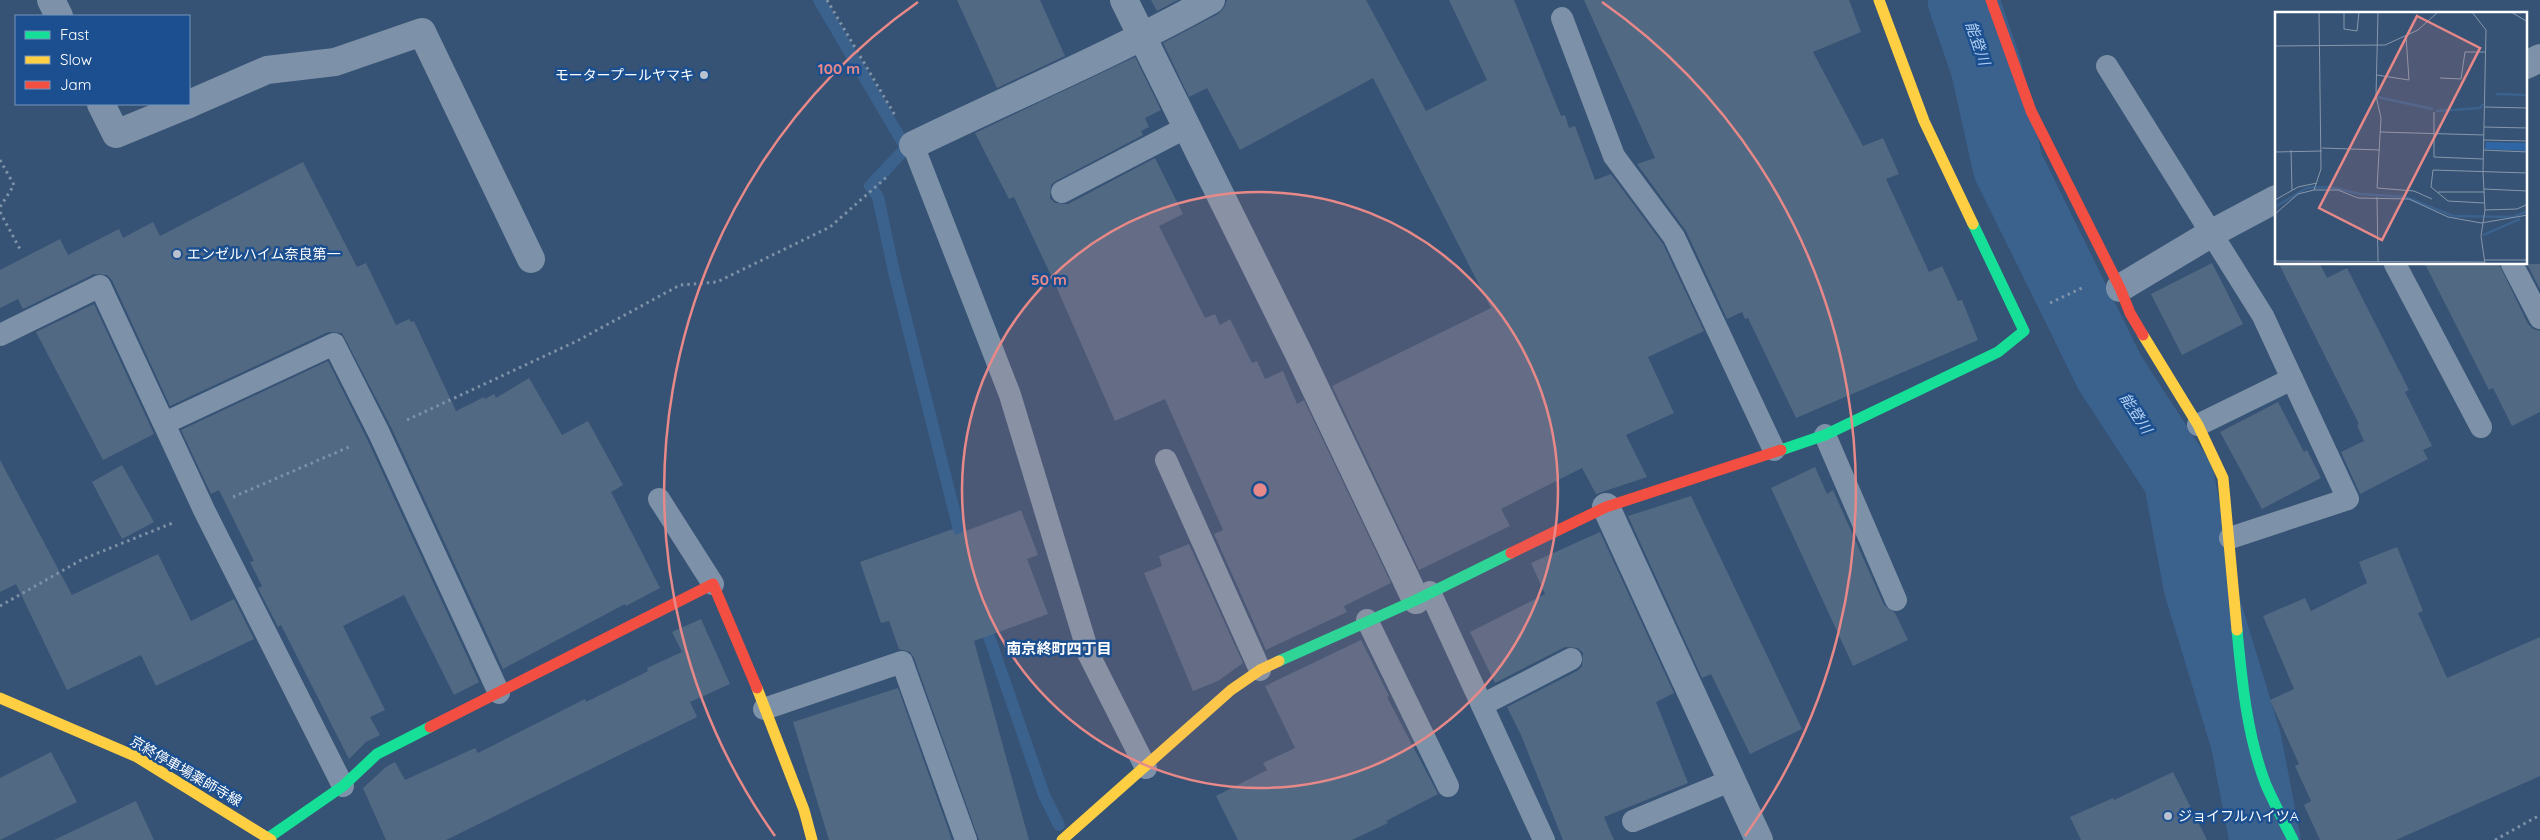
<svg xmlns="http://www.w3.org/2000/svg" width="2540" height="840" font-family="Quicksand,'Noto Sans JP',sans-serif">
	<rect width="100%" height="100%" fill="#365274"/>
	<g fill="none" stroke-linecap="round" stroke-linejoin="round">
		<g stroke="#3b618d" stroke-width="12">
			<path d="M819,0L906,148L870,186L878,197L894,272L964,550"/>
			<path d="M983,619L1044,795L1059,825"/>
		</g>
		<path stroke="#3b618d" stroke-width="71" d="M1963,0L1986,67L2008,166L2110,373L2179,479L2199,586L2246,741L2265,840"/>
	</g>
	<g fill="#526984">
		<path d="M957,0H1040L1065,56L997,88Z"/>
		<path d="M1151,0H1178L1157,11Z"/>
		<path d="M1227,0H1366L1426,111L1487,80L1449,0H1514L1561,116L1565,115L1569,128L1575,126L1595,180L1611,174L1663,244L1704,331L1648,357L1674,413L1626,435L1647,477L1596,494L1582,468L1501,509L1510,526L1419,570L1332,386L1491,308L1373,78L1240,150L1207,88L1189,97L1163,43L1218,14L1224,8Z"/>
		<path d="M1584,0H1849L1861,32L1813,52L1863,146L1883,138L1899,174L1886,179L1929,272L1942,266L1958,301L1962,300L1978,340L1796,418L1748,318L1745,319L1742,312L1727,319L1686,231L1637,164L1655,158Z"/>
		<path d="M1135,57L1161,110L1145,118L1149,127L1141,131L1143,135L1056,181L1051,185L1050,198L1055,203L1068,204L1155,158L1183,214L1159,226L1205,318L1215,314L1220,325L1230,319L1252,363L1257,361L1265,379L1283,371L1297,404L1304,400L1391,583L1344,606L1347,612L1266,650L1214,534L1223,530L1165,399L1115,421L1056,286L1014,197L1009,199L975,133Z"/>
		<path d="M303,162L357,267L366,263L396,325L409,319L411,322L414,321L456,411L484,397L485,399L494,394L496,398L529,378L562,435L588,421L623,485L611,492L660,588L626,606L625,604L503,669L391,427L342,333L328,332L170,406L112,280L107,275L94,274L23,309L18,299L0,308V270L60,239L68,255L119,229L123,238L153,222L160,236Z"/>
		<path d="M2212,263L2243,324L2182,355L2151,294Z"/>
		<path d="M2279,264H2320L2327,278L2347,268L2409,390L2405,392L2432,446L2423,450L2428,459L2360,494L2341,452L2364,441L2357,425L2359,424Z"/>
		<path d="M2425,264H2499L2528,324L2533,329L2540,331V412L2512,426L2493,388L2489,390Z"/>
		<path d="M2527,264H2540V289Z"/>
		<path d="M94,304L154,434L103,460L36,332Z"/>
		<path d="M328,361L367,439L479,682L454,695L404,595L343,626L385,710L370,717L380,735L366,742L349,759L281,625L278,627L258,588L262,586L250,562L254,561L219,490L211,494L181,430Z"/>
		<path d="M2278,402L2304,452L2307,450L2321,478L2262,509L2220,432Z"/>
		<path d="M0,460L72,595L158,554L191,621L234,599L254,639L156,686L141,655L67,690L16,584L0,592Z"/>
		<path d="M122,465L154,522L122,539L92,482Z"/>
		<path d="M1815,467L1827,494L1833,490L1884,605L1895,613L1908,640L1853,666L1771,488Z"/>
		<path d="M1691,496L1802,729L1750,754L1711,674L1702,678L1628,516Z"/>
		<path d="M1021,510L1038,555L1027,559L1048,614L974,641L1029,840H979L914,658L910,652L899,649L889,621L881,623L860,562L953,529L955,535Z"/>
		<path d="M1600,532L1674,693L1656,702L1688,783L1604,817L1614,840H1563L1521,735L1507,707L1577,671L1582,666L1583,653L1578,648L1565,647L1495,683L1470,632L1545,594L1531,563Z"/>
		<path d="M1189,544L1243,663L1218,681L1193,691L1144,573L1162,566L1159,556Z"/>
		<path d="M2397,547L2423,611L2418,613L2447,678L2540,637V776L2396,840H2320L2304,805L2311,801L2295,766L2299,764L2270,700L2294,689L2263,616L2305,598L2311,611L2367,583L2359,562Z"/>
		<path d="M701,619L730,684L690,702L697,717L446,840H386L363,788L386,767L395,762L405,780L475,748L478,753L585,699L586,702L648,671L647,668L682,652L672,632Z"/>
		<path d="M1361,640L1389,696L1387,697L1438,794L1386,821L1388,823L1352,840H1238L1216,796L1267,770L1263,763L1295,748L1265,686Z"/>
		<path d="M898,688L952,840H829L793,722Z"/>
		<path d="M51,752L77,802L0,840V778Z"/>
		<path d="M2173,772L2207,840H2081L2070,817L2113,798L2114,800Z"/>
		<path d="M136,801L154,840H54Z"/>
	</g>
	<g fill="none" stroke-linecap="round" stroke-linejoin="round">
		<g stroke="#7d92a8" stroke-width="3" stroke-dasharray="2.5 4" stroke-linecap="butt">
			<path d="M827,0L896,117"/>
			<path d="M0,160L14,185L0,207"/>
			<path d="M0,212L21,251"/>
			<path d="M2050,303L2082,288"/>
			<path d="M407,420L577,341L680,285L717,282L830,227L889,175"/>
			<path d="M233,497L349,447"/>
			<path d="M0,606L83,559L175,522"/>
			<path d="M2495,840L2540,815"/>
		</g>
		<g stroke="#7d92a8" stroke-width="22">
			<path d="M1562,18L1614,156L1674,237L1774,450"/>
			<path d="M2107,66L2263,316L2348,499L2230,538"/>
			<path d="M913,145L1010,395L1089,655L1146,768"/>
			<path d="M1062,192L1187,127"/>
			<path d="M2395,264L2481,427"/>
			<path d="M2512,264L2540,318"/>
			<path d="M0,335L100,286L204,510L343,786"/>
			<path d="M165,423L334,344L379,433L499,693"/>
			<path d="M2198,425L2292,379"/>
			<path d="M1825,435L1896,600"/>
			<path d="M1166,460L1260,670"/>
			<path d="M659,499L713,584"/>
			<path d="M1430,592L1544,840"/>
			<path d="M1367,620L1448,786"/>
			<path d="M1482,705L1571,659"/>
			<path d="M764,709L902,662L966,840"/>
			<path d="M1633,821L1732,780"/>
		</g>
		<g stroke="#7d92a8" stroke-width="28">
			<path d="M51,0L59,16"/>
			<path d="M1124,0L1299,354L1416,600"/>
			<path d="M2526,65L2540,58"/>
			<path d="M101,104L116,134L189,104"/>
			<path d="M189,104L267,70L335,62L422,32L531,259"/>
			<path d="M913,145C1012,97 1114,54 1211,0"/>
			<path d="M2120,288L2212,233L2276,199"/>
			<path d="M1606,507L1759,840"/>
		</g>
		<g stroke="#16e098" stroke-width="11">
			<path d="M1781,450L1825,435L1998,352L2024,331L1973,224"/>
			<path d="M2237,630C2242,682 2247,736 2266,785C2274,803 2284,822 2293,840"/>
			<path d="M1279,661L1416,600L1511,553"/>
			<path d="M268,838L343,786L377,754L430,727"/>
		</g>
		<g stroke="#ffcf43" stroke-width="11">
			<path d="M1879,0L1924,121L1973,224"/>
			<path d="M2143,335L2198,425L2223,478L2237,630"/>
			<path d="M757,688L804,810L812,840"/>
			<path d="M0,698L137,757L271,840"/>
			<path d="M1062,840L1231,690L1260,670L1279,661"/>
		</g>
		<g stroke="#f24e42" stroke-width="11">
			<path d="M1991,0L2031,111L2120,288L2130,313L2143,335"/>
			<path d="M1511,553L1606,507L1781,450"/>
			<path d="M430,727L713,584L757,688"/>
		</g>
	</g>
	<circle cx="1260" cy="490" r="298" fill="#e88989" fill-opacity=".12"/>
	<g fill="none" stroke="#e88989" stroke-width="2.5">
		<circle cx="1260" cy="490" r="298"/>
		<path d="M775 836A596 596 0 0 1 918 2M1602 2A596 596 0 0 1 1745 836"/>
	</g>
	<g fill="#b9c2ce" stroke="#1b4f8f" stroke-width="2">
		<circle cx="704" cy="75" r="5"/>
		<circle cx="177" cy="254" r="5"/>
		<circle cx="2168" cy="816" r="5"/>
	</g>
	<g text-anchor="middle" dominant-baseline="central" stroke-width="5" stroke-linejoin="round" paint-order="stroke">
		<g font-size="14" fill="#fff" stroke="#1b4f8f" text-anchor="start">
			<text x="694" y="75" text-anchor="end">モータープールヤマキ</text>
			<text x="187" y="254">エンゼルハイム奈良第一</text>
			<text x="2178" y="816">ジョイフルハイツA</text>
		</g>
		<g font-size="14" fill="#fff" stroke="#1b4f8f">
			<text transform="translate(186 771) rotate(30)">京終停車場薬師寺線</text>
		</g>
		<g font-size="15" font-style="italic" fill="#b5d3f5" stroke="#1b4f8f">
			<text transform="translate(1978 43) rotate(71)">能登川</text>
			<text transform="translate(2136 413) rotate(57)">能登川</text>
		</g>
		<g font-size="15" font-weight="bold" fill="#fff" stroke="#1b4f8f">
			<text x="1059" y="648">南京終町四丁目</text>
		</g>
	</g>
	<g transform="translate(2275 12)">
		<rect width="252" height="252" fill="#365274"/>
		<path d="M211,130L252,131V139L210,137Z" fill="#2f66a5"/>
		<path fill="none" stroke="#3b618d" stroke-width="2.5" d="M221,82L253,83M102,85L158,97M161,99L205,96L208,92M0,195L32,176L55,175L85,182L131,185L178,204L238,205L253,199M208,223L245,207"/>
		<path fill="none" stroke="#8697ac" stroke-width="1" d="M69,0V17L82,19L84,0M103,0L101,84L106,106L102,176L139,179L157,187M197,0L211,18L208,160L210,198L206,224L210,252M236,0L253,10M0,34L110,33L143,18L163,0M102,63L134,68L131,24M165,66L186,67L190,40H211M210,95L253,96M159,100V145L208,147M209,115L253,116M105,120L209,123M208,128L253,129M47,136L105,138M16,138L17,178M208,138L253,140M0,140L47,139M209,177L253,179M39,178H63L83,186L134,187L173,205L206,211L253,203M163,180H209M102,185L103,250M0,188L23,175L42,171M209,191L173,189L156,175L158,158L253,161M210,198L242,197L253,192M0,202L23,182L39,178L46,157L44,0M210,248H253M0,249L210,250"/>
		<path fill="#e88989" fill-opacity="0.15" stroke="#e88989" stroke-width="2.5" d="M142,4L205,36L107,228L44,196Z"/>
		<rect width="252" height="252" fill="none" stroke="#fff" stroke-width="2.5"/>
	</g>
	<circle cx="1260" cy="490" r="8" fill="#e88989" stroke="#1b4f8f" stroke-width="2.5"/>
	<g font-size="15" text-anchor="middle" font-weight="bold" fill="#e88989" stroke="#1b4f8f" stroke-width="5" stroke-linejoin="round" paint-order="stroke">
		<text x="839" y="74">100 m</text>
		<text x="1049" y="285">50 m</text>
	</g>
	<rect x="15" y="15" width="175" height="90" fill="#1b4f8f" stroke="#7695bc"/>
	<rect x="25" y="31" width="25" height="8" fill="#16e098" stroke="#7695bc"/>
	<text x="60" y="40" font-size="15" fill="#ffffff">Fast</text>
	<rect x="25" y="56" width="25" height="8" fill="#ffcf43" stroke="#7695bc"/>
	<text x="60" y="65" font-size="15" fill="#ffffff">Slow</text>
	<rect x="25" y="81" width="25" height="8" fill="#f24e42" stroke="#7695bc"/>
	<text x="60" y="90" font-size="15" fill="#ffffff">Jam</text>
</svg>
